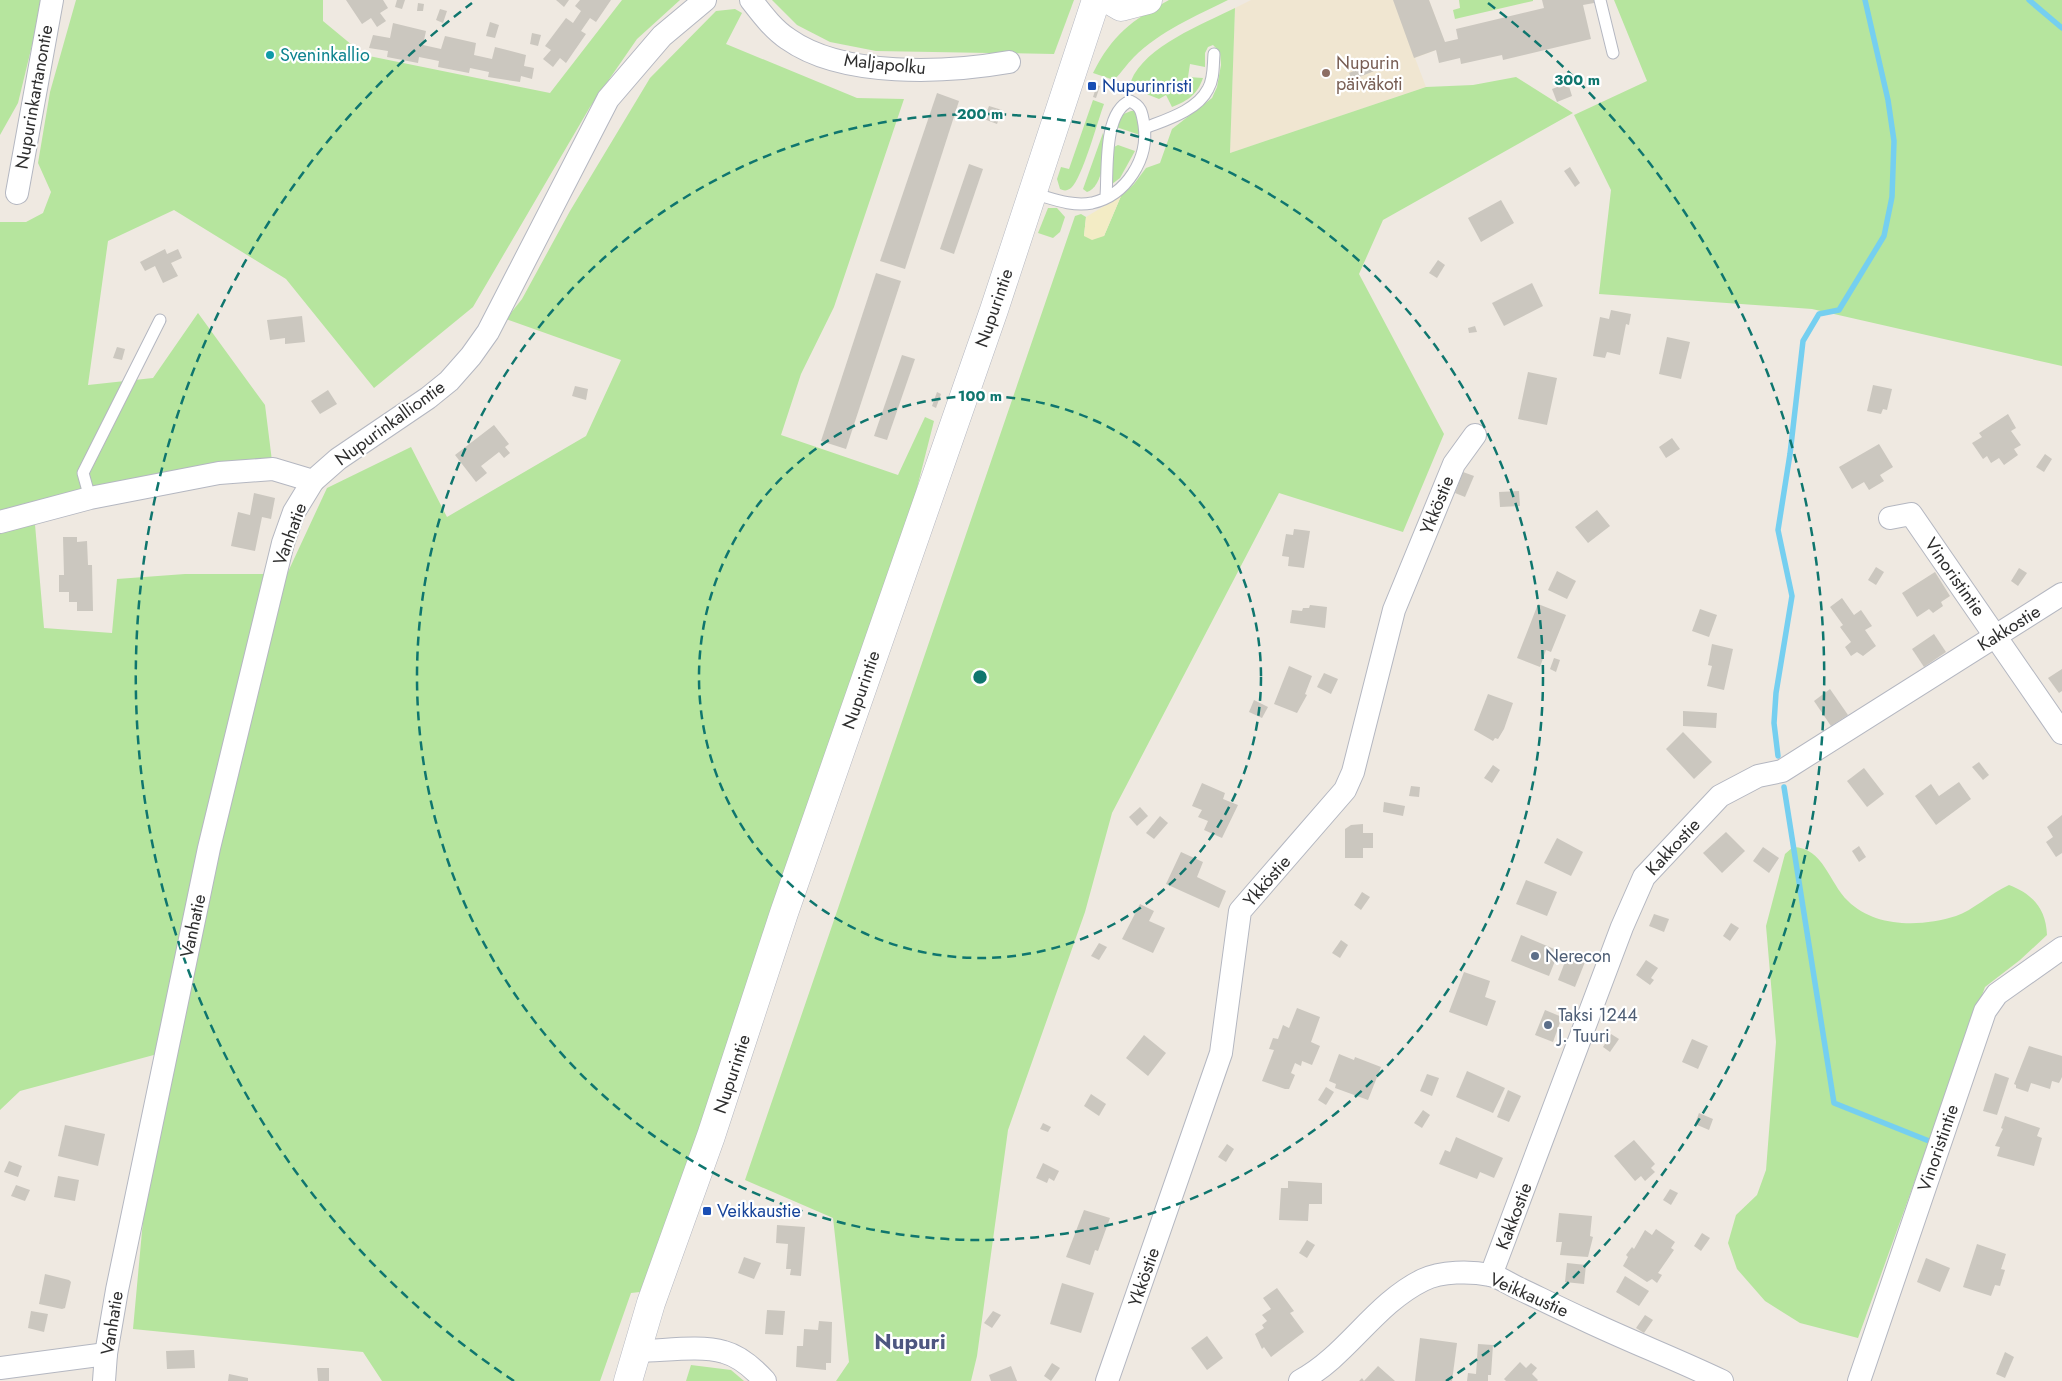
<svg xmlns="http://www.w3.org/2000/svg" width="2062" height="1381" font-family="Jost,sans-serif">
	<rect width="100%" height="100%" fill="#efe9e1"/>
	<path fill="#f0e6d1" d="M1251,0H1429L1446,46L1415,58L1426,87L1230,153L1235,8Z"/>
	<g fill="#b6e59e">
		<path d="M0,0H43L18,103L0,135Z"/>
		<path d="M76,0H323V21L364,55L550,93L622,0H680L637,39L590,107L473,307L374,388L286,279L174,210L108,241L88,385L153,378L198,313L265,405L273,469L34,513L44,628L112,633L117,579L185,574H287L327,488L411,447L447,517L586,436L621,360L506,319L522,299L570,211L650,78L716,11L735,9L742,13L726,44L857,98L904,99L834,307L801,374L781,435L898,475L925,417L934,421L903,543L713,1097L640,1292L631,1293L600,1381H382L363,1352L133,1329L146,1188L176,1049L20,1091L0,1110V222H26L43,213L51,192L38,163L50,92Z"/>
		<path d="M772,0H1074L1054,54L876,51L830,42L797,25Z"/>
		<path d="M1169,0H1228C1196,16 1160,31 1134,57C1127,64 1121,73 1114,80L1093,73C1112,35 1132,20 1169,0Z"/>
		<path d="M1459,0H1533V1L1455,19L1453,10L1460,8Z"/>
		<path d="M1614,0H2062V366L1812,309L1599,294L1611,190L1574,115L1647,81Z"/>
		<path d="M1235,8L1230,153L1426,87L1473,85L1516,77L1573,113L1383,220L1359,274L1444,434L1403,532L1279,493L1112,813L1085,912L1008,1130L977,1356L971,1381H836L849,1362L833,1218L745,1180L1075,216L1081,214L1086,217L1084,236H1104L1121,196L1134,184L1146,168L1160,163L1172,129L1212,98L1217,87L1221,65L1220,52L1213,45L1208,47L1205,53V67L1190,64L1188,77L1203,78C1197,95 1189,100 1172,107L1166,95L1159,99L1134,89L1131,81C1145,46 1203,24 1235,8Z"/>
		<path d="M1093,100L1104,104C1098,120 1082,179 1071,188C1067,191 1064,191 1060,189L1057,179L1061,167L1069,169Z"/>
		<path d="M1131,111H1136L1140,135L1116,127L1121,115Z"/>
		<path d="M1103,133C1108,146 1103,188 1087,192L1083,189Z"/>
		<path d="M1118,145L1135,151L1120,178L1112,184V148Z"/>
		<path d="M1048,208H1057L1065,217L1060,232L1053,238L1038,233Z"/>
		<path d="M1793,847C1824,848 1829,883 1848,901C1875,928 1922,927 1956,916C1972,911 1991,893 2009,885C2033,894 2046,909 2047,935L2020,960L1985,987L1858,1338L1800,1323L1765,1301L1737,1269L1728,1243L1736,1215L1757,1195L1766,1170L1776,1042L1766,926L1785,854Z"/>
		<path d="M691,1365L731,1370L744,1381H686Z"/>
	</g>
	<path fill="#f3ecc5" d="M1121,196L1104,236L1092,240L1084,236L1086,217Z"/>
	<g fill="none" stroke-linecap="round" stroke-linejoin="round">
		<g stroke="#75cff0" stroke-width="5.5">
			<path d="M2029,0L2062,28"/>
			<path d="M1778,756L1774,723L1776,693L1792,596L1778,530L1790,454L1803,341L1819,314L1839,310L1884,236L1892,197L1894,141L1888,100L1865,0"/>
			<path d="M1784,787L1834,1103L1929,1141"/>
		</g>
	</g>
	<g fill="#cbc7bf">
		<path d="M346,0H383L388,8L380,13L386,21L377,27L371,18L362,24Z"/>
		<path d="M397,0H405L402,9L395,7Z"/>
		<path d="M556,0H569L564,7Z"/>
		<path d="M580,0H611L596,22L590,18L581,31L586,34L566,63L560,58L553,67L543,59L551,50L545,46L566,18L573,23L581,11L575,6Z"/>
		<path d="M1393,0H1429L1445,42L1458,39L1456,29L1544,8L1542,0H1594V3L1583,5L1591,39L1503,60L1502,55L1461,64L1460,58L1439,63L1436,50L1414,58Z"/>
		<path d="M418,3L424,4L423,11H417Z"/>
		<path d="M440,9L447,11L443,23L436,20Z"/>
		<path d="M490,22L499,25L495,38L486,36Z"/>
		<path d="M393,23L426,31L423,45L441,49L445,36L476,43L474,55L492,59L495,47L526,55L524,66L534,68L532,79L521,76L520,82L488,77L489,72L470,68L469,73L438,67L439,61L419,57L418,63L387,57L388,51L369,48L373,35L390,38Z"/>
		<path d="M532,33L541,35L538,46L530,44Z"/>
		<path d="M1381,60L1384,67L1352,80L1349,73Z"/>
		<path d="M1568,83L1572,96L1557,102L1552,89Z"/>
		<path d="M1097,85L1100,86L1096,98L1093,97Z"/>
		<path d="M937,93L959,101L905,269L880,261Z"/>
		<path d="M989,106L1002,110L997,124L984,119Z"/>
		<path d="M969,164L983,169L954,254L940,249Z"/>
		<path d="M1570,167L1580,183L1575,187L1564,171Z"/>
		<path d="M1501,200L1514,223L1481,242L1468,218Z"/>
		<path d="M165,249L167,254L178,249L182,258L171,263L178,276L163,283L155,266L145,271L140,262Z"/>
		<path d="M1438,260L1445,265L1437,278L1429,273Z"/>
		<path d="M876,273L901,281L846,449L821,441Z"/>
		<path d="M1532,283L1543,306L1504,326L1492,303Z"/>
		<path d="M1611,310L1631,314L1629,325L1626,324L1620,355L1607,352L1605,358L1593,356L1600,317L1609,319Z"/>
		<path d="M302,316L305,342L285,344V338L270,340L267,320Z"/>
		<path d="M1475,326L1477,332L1469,333L1468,328Z"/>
		<path d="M1667,337L1690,342L1681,379L1659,374Z"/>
		<path d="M117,347L125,349L122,360L113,358Z"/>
		<path d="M902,355L915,359L887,440L874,436Z"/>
		<path d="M1528,372L1557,378L1547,425L1518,419Z"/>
		<path d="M1873,385L1892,389L1887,410L1883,409L1881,414L1867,411Z"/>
		<path d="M575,386L588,389L586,400L572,396Z"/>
		<path d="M328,390L337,404L320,414L311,401Z"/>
		<path d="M937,392L941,394L936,408L932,406Z"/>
		<path d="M2008,414L2016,428L2011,431L2021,445L2014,449L2018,455L2004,465L1999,458L1991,463L1987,456L1983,459L1972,443L1982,437L1979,433Z"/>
		<path d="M494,425L509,444L505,447L510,453L504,458L499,452L481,466L487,473L476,482L455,455Z"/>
		<path d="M1672,438L1680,449L1666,458L1659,447Z"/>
		<path d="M1879,444L1893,467L1880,475L1884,481L1869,490L1864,482L1852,489L1839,467Z"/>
		<path d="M2045,454L2052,459L2044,472L2036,467Z"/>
		<path d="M1463,472L1474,476L1465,497L1455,493Z"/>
		<path d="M1519,491L1520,506L1500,507L1499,492Z"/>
		<path d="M254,493L275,498L271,519L262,517L255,551L231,546L238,512L250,515Z"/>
		<path d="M1597,510L1610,526L1588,543L1575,527Z"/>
		<path d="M1294,529L1310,531L1304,568L1288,566L1289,557L1282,556L1286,534L1293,535Z"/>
		<path d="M63,537H77V542L87,541L88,565H92L93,611H77V602H69V592H59V575H64Z"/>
		<path d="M1876,567L1884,572L1876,585L1868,580Z"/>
		<path d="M2019,568L2027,573L2018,586L2011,581Z"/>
		<path d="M1557,571L1576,581L1567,599L1548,590Z"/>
		<path d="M1935,572L1950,596L1941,602L1943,606L1933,613L1929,609L1917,617L1902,593Z"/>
		<path d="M1842,598L1854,615L1861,610L1872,626L1865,630L1876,646L1863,656L1857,652L1851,656L1845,647L1851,642L1840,627L1843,625L1830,607Z"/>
		<path d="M1538,604L1566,615L1551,652L1546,650L1540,667L1517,658Z"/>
		<path d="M1310,605L1327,607L1325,628L1290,623L1292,610L1302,611L1303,608H1309Z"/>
		<path d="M1700,609L1717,615L1709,637L1692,631Z"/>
		<path d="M1934,634L1946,652L1924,667L1912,649Z"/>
		<path d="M1712,644L1733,649L1724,690L1707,686L1712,666L1708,665Z"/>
		<path d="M1554,658L1560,660L1556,672L1550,669Z"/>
		<path d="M1289,666L1312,676L1305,694L1307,695L1297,713L1274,704Z"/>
		<path d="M2062,669V691L2059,693L2048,678Z"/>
		<path d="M1324,673L1338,679L1331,694L1317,687Z"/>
		<path d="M1830,689L1848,715L1831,726L1814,701Z"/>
		<path d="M1488,694L1513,703L1504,729L1498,739L1495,738L1493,741L1474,730Z"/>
		<path d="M1254,700L1268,707L1262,718L1249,712Z"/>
		<path d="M1683,711L1717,713L1716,728L1683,726Z"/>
		<path d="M1683,732L1712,762L1694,779L1666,749Z"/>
		<path d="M1979,762L1989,775L1983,780L1972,767Z"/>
		<path d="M1493,765L1500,770L1492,783L1484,778Z"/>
		<path d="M1864,768L1884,794L1867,807L1847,781Z"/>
		<path d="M1959,782L1971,799L1936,825L1915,796L1931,784L1939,796Z"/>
		<path d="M1202,783L1225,793L1223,799L1238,805L1222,838L1204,830L1208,821L1198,817L1202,810L1192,806Z"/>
		<path d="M1411,786L1420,787L1419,797L1409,796Z"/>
		<path d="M1384,802L1405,806L1403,816L1383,812Z"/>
		<path d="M1140,807L1148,816L1137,826L1129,817Z"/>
		<path d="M2062,815V853L2056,857L2046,842L2053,837L2047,827Z"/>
		<path d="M1160,816L1168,823L1154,839L1146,833Z"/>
		<path d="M1363,824V833H1373V848H1363V858H1345V829L1351,825Z"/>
		<path d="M1726,832L1745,851L1722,873L1703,853Z"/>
		<path d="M1557,838L1583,852L1571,876L1544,863Z"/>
		<path d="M1859,846L1866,857L1859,862L1852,851Z"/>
		<path d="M1763,847L1779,858L1769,873L1753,861Z"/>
		<path d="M1181,852L1203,862L1197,877L1226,891L1219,908L1166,884Z"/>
		<path d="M1526,880L1557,892L1547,916L1516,904Z"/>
		<path d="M1362,892L1370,897L1361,910L1354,905Z"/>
		<path d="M1140,904L1154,911L1149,921L1165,928L1153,953L1122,939Z"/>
		<path d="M1654,914L1669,919L1664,932L1649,926Z"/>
		<path d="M1731,923L1739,928L1730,941L1723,936Z"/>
		<path d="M1521,935L1559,951L1549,976L1511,961Z"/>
		<path d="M1341,940L1348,945L1340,958L1332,953Z"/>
		<path d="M1099,943L1107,947L1099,960L1091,956Z"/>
		<path d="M1568,954L1585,962L1575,987L1558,980Z"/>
		<path d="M1646,960L1658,968L1651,978L1654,980L1650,985L1636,975Z"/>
		<path d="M1464,972L1490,981L1485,997L1496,1001L1487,1026L1449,1012Z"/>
		<path d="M1297,1008L1320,1017L1311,1042L1320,1046L1312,1065L1302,1061L1301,1066L1295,1063L1291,1073L1295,1075L1289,1089H1285L1262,1081L1274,1050L1269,1049L1273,1038L1278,1039L1283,1025L1289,1028Z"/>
		<path d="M1545,1010L1562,1017L1553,1042L1535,1035Z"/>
		<path d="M1611,1034L1619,1039L1610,1052L1603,1047Z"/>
		<path d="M1144,1035L1166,1053L1148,1076L1126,1058Z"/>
		<path d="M1692,1039L1708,1046L1698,1069L1682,1062Z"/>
		<path d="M2029,1046L2062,1056V1077L2059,1083L2052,1081L2050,1089L2031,1083L2028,1092L2016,1088V1085L2014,1084Z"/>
		<path d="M1339,1054L1354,1060L1355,1057L1381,1067L1368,1100L1335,1088L1336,1084L1329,1081Z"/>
		<path d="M1467,1071L1505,1088L1493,1113L1456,1097Z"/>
		<path d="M1995,1073L2009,1078L1997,1115L1983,1111Z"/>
		<path d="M1427,1074L1439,1078L1432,1096L1420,1091Z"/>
		<path d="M1326,1087L1334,1092L1326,1105L1318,1100Z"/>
		<path d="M1508,1090L1521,1096L1509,1122L1497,1117Z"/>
		<path d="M1091,1094L1106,1104L1099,1116L1084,1106Z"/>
		<path d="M1423,1110L1430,1115L1422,1128L1414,1123Z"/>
		<path d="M1699,1113L1713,1119L1709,1130L1695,1124Z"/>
		<path d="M2005,1116L2040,1128L2037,1136L2042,1138L2034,1166L1997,1156L2000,1147L1995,1146L2003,1129L2001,1128Z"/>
		<path d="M1043,1123L1051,1127L1048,1132L1040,1129Z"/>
		<path d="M65,1125L105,1134L98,1166L58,1156Z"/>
		<path d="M1456,1137L1503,1158L1494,1178L1480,1172L1477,1179L1439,1164L1445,1150L1450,1152Z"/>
		<path d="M1634,1140L1655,1164L1651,1168L1655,1172L1645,1181L1641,1176L1635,1181L1614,1156Z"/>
		<path d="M1227,1144L1234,1149L1226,1162L1218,1157Z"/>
		<path d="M9,1161L22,1166L18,1177L4,1172Z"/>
		<path d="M1043,1163L1059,1171L1054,1181L1049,1178L1047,1183L1036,1178Z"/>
		<path d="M58,1176L79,1180L75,1201L54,1197Z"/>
		<path d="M1288,1181L1322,1183V1204H1309L1308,1221L1279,1220L1281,1188H1288Z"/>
		<path d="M16,1185L30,1190L25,1201L11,1196Z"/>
		<path d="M1670,1189L1678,1193L1671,1205L1663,1200Z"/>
		<path d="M1084,1210L1110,1218L1098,1251L1095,1250L1090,1265L1066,1257Z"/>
		<path d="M1559,1213L1592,1216L1590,1236L1593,1237L1588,1257L1560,1255L1562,1242H1556Z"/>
		<path d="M777,1225L805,1227L801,1276L790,1275L791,1269H786L788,1244L776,1243Z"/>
		<path d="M1656,1229L1675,1242L1671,1248L1674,1250L1658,1273L1662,1275L1657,1283L1652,1279L1647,1282L1623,1266L1628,1257L1626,1255L1632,1247L1634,1249L1645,1230L1652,1235Z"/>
		<path d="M1702,1233L1710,1238L1701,1251L1694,1246Z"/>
		<path d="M1307,1240L1315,1245L1307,1258L1299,1253Z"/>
		<path d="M1977,1244L2006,1254L2001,1269L2005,1270L2000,1286L1995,1285L1991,1296L1963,1287Z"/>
		<path d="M744,1257L761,1263L754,1279L738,1273Z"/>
		<path d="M1926,1258L1950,1268L1940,1292L1917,1282Z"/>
		<path d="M1567,1263L1586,1265L1584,1284L1565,1282Z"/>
		<path d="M45,1274L69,1280L71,1282L65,1308L62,1309L39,1304Z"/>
		<path d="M1625,1276L1649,1291L1639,1306L1616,1292Z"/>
		<path d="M1062,1283L1094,1293L1081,1333L1050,1324Z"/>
		<path d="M1277,1288L1294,1311L1290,1313L1304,1332L1271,1357L1264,1347L1262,1349L1255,1334L1264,1328L1262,1325L1267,1321L1262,1315L1271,1309L1263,1298Z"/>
		<path d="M767,1310L785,1311L783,1335L765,1334Z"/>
		<path d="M31,1311L48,1314L44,1332L28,1328Z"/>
		<path d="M993,1311L1001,1315L992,1328L984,1323Z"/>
		<path d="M1645,1315L1653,1320L1644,1333L1636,1328Z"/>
		<path d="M819,1321L832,1322L831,1363H826V1370L796,1367L797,1346H803L804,1329L818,1330Z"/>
		<path d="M1207,1336L1223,1358L1207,1370L1191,1348Z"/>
		<path d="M1420,1338L1457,1343L1452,1381H1415Z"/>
		<path d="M1478,1344L1493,1345L1491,1375H1488V1381H1467L1468,1373L1476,1374Z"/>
		<path d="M194,1350L195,1368L167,1369L166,1351Z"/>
		<path d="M2005,1352L2014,1357L2005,1378L1996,1374Z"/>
		<path d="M1520,1362L1526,1368L1531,1363L1537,1368L1532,1374L1538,1380L1537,1381H1506L1504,1379Z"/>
		<path d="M1052,1363L1060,1368L1051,1381L1044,1376Z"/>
		<path d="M1011,1366L1017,1381H991L989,1375Z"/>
		<path d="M1378,1366L1395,1381H1359L1362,1378L1364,1381Z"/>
		<path d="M317,1368H329V1381H318Z"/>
		<path d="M229,1374L248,1378V1381H228Z"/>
	</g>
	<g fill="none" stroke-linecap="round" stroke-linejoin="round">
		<defs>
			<g id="lane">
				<path d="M1600,0L1613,53"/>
				<path d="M1145,128C1165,120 1197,111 1208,89C1214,79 1213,66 1214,54"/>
				<path d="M1032,193C1051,198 1071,207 1092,203C1127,195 1149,158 1144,125C1142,112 1141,106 1130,101C1103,112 1108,171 1106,196"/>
				<path d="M90,498L83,473L160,320"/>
			</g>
			<g id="street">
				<path d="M751,0C762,14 773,29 788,39C843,78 946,73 1009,62"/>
				<path d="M17,193L52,0"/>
				<path d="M1890,518L1911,514L2062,733"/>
				<path d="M0,522L90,498L219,473L273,469L313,481L338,459L428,398L449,381L471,356L488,332L608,99L662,36L705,0"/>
				<path d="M1491,1275L1622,927L1644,877L1720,796L1758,776L1782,771L2062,594"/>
				<path d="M638,1351C663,1351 700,1345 724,1352C739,1356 755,1370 765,1381"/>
				<path d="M0,1368L106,1354"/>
				<path d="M104,1381L106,1354L117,1290L209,848L283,543L294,512L313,481"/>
				<path d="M1107,1381L1221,1053L1240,911L1345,790L1353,772L1394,610L1454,464L1475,435"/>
				<path d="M1300,1381C1347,1356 1374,1304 1423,1280C1441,1271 1471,1271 1490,1275C1500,1277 1509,1284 1518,1288C1539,1298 1561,1309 1583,1319C1629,1341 1676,1359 1722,1381"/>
				<path d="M1859,1381L1985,1011L1997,994L2062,948"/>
			</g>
			<g id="secondary">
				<path d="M1109,0L1121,7L1148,0"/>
				<path d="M628,1381L651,1303L711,1136L784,913L994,310L1096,0"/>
			</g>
		</defs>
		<use href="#lane" stroke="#b4b7c1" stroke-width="13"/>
		<use href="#street" stroke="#b4b7c1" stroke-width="24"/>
		<use href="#secondary" stroke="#b4b7c1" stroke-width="29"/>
		<use href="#lane" stroke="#fff" stroke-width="11"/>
		<use href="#street" stroke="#fff" stroke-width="22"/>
		<use href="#secondary" stroke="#fff" stroke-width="28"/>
	</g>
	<g fill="none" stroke="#0f766e" stroke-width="2.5" stroke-dasharray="9 6">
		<circle cx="980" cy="677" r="281"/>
		<circle cx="980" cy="677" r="563"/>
		<path d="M514 1381A844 844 0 0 1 472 3M1488 3A844 844 0 0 1 1446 1381"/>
	</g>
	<circle fill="#0f9aa8" stroke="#fff" stroke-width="2" cx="270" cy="55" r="5"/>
	<circle fill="#8d6e63" stroke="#fff" stroke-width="2" cx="1326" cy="73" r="5"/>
	<g fill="#1a4fb4" stroke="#fff" stroke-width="2">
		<rect x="1087" y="81" width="10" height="10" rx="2.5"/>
		<rect x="702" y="1206" width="10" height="10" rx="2.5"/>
	</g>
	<g fill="#5c6f8a" stroke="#fff" stroke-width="2">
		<circle cx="1535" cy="956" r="5"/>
		<circle cx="1548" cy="1025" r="5"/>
	</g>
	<g text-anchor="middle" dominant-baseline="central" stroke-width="4.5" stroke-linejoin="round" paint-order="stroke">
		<g font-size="18" fill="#0d838f" stroke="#fff" text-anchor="start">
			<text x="280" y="55">Sveninkallio</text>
		</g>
		<g font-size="18" fill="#785e54" stroke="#fff" text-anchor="start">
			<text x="1336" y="63">Nupurin<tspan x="1336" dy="21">päiväkoti</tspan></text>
		</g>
		<g font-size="18" fill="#2e2e2e" stroke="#fff">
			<text transform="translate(885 64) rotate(6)">Maljapolku</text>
			<text transform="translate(34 97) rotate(-80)">Nupurinkartanontie</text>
			<text transform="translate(994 308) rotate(-71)">Nupurintie</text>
			<text transform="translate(390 423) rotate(-36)">Nupurinkalliontie</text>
			<text transform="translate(1437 505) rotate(-68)">Ykköstie</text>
			<text transform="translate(290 534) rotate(-70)">Vanhatie</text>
			<text transform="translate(1955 577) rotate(55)">Vinoristintie</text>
			<text transform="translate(2009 628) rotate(-32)">Kakkostie</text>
			<text transform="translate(861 690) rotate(-71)">Nupurintie</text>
			<text transform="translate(1673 847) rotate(-47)">Kakkostie</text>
			<text transform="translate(1267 881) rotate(-49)">Ykköstie</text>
			<text transform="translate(193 926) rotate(-78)">Vanhatie</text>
			<text transform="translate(732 1074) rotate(-72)">Nupurintie</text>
			<text transform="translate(1938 1148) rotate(-71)">Vinoristintie</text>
			<text transform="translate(1514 1216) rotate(-69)">Kakkostie</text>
			<text transform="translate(1144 1277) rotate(-71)">Ykköstie</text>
			<text transform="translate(1529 1295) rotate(24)">Veikkaustie</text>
			<text transform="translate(112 1323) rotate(-81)">Vanhatie</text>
		</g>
		<g font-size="18" fill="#164399" stroke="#fff" text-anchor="start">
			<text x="1102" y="86">Nupurinristi</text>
			<text x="717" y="1211">Veikkaustie</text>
		</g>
		<g font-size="18" fill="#4e5e75" stroke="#fff" text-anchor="start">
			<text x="1545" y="956">Nerecon</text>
			<text x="1558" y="1015">Taksi 1244<tspan x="1558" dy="21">J. Tuuri</tspan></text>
		</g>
		<g font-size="22" font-weight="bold" fill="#4d5680" stroke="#fff">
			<text x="910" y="1341">Nupuri</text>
		</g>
	</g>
	<circle cx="980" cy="677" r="8" fill="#0f766e" stroke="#fff" stroke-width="2.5"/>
	<g font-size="15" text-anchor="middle" font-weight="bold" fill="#0f766e" stroke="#fff" stroke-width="4.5" stroke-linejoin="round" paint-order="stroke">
		<text x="1577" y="85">300 m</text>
		<text x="980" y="119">200 m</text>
		<text x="980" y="401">100 m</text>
	</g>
</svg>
